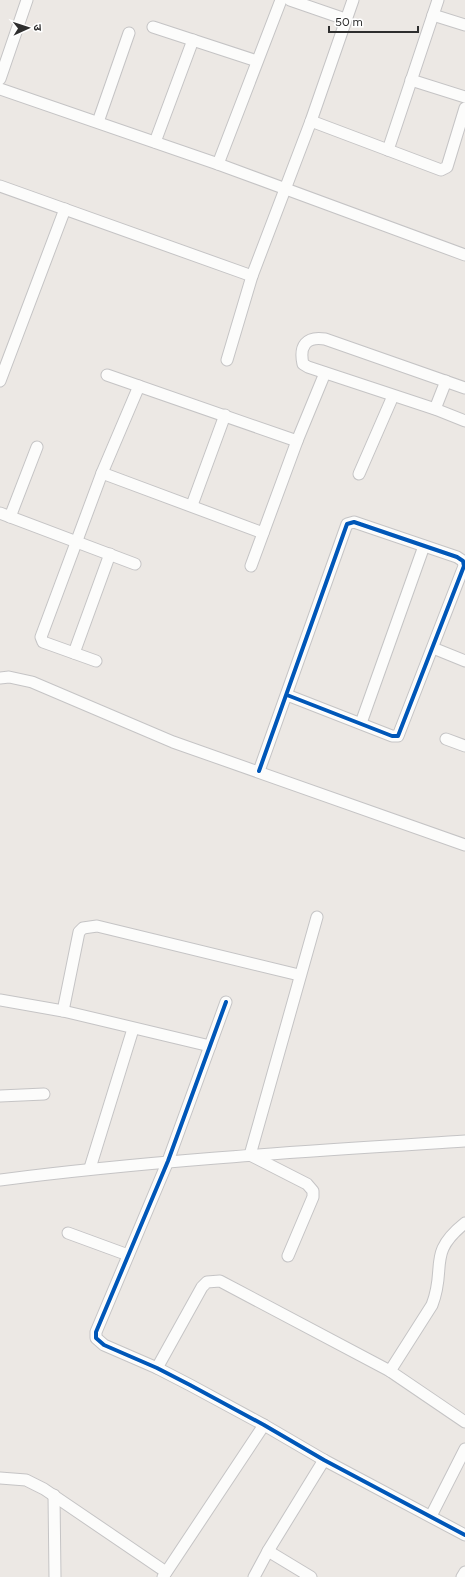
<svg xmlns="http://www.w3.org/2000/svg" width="465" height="1577" font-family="Figtree,'Noto Sans Devanagari',sans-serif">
	<rect width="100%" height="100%" fill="#ece8e4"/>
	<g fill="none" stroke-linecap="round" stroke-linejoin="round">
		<defs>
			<g id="minor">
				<path d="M290,0L345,19"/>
				<path d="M433,15L465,25"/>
				<path d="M153,27L257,61"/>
				<path d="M0,79L27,0"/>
				<path d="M411,80L465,97"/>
				<path d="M0,89L218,164L465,255"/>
				<path d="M311,121L441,170L447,167L465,108"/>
				<path d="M98,122L129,33"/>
				<path d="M155,142L193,40"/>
				<path d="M388,150L438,0"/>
				<path d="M218,164L281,0"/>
				<path d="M0,186L252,276"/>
				<path d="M227,360L252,276L311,121L353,0"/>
				<path d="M107,375L297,441"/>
				<path d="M0,381L65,209"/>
				<path d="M465,388L325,339C306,336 299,346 303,364L308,367L435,409L465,421"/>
				<path d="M435,409L446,381"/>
				<path d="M102,473L263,533"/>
				<path d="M359,474L393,396"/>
				<path d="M192,505L225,415"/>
				<path d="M0,513L135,564"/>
				<path d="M10,517L37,447"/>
				<path d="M251,566L297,441L325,373"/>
				<path d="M433,648L465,661"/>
				<path d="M74,653L110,554"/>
				<path d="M96,661L43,642L41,637L102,473L139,386"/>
				<path d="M0,678L9,677L32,682L173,742L465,845"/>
				<path d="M361,723L424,546"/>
				<path d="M446,739L465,746"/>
				<path d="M259,771L347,524L354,522L457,557L463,561L464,566L398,736H392L287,695"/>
				<path d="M0,1000L63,1011L210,1046"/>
				<path d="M226,1002L168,1161L96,1332V1338L104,1345L157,1368L190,1385L264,1425L324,1460L465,1535"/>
				<path d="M63,1011L79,932L83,928L97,926L299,975"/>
				<path d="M0,1096L44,1094"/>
				<path d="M90,1168L133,1029"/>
				<path d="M0,1180C155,1160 310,1151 465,1141"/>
				<path d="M68,1233L128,1255"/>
				<path d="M288,1256L313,1197V1191L307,1184L250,1155L317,917"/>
				<path d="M157,1368L202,1287L207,1282L220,1281L390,1371L465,1422"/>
				<path d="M390,1371L432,1305C447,1267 426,1254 465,1223"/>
				<path d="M0,1478L26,1480L44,1489L166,1572"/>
				<path d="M54,1495L55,1577"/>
				<path d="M431,1516L465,1449"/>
				<path d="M268,1551L324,1460"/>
				<path d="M163,1577L264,1425"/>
				<path d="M254,1577L268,1551L311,1577"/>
				<path d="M462,1577L465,1572"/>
			</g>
		</defs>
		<use href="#minor" stroke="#c5c4c5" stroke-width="13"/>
		<use href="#minor" stroke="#fcfcfb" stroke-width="11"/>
		<defs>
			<g id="cycleway">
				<path d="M259,771L347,524L354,522L457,557L463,561L464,566L398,736H392L287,695"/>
				<path d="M226,1002L168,1161L96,1332V1338L104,1345L157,1368L190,1385L264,1425L324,1460L465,1535"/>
			</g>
		</defs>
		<use href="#cycleway" stroke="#fff" stroke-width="6"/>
		<use href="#cycleway" stroke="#0057b8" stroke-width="4"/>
	</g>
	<g transform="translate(28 28) rotate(87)" stroke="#ffffff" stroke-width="3" paint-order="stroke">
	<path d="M0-3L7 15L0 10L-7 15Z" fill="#2e2e2e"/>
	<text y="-6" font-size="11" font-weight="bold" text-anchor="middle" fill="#2e2e2e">उ</text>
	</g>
	<path d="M329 26v6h89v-6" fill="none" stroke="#2e2e2e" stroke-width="2"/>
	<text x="335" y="26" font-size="12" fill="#2e2e2e" stroke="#ffffff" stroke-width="3" paint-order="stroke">50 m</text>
</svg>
